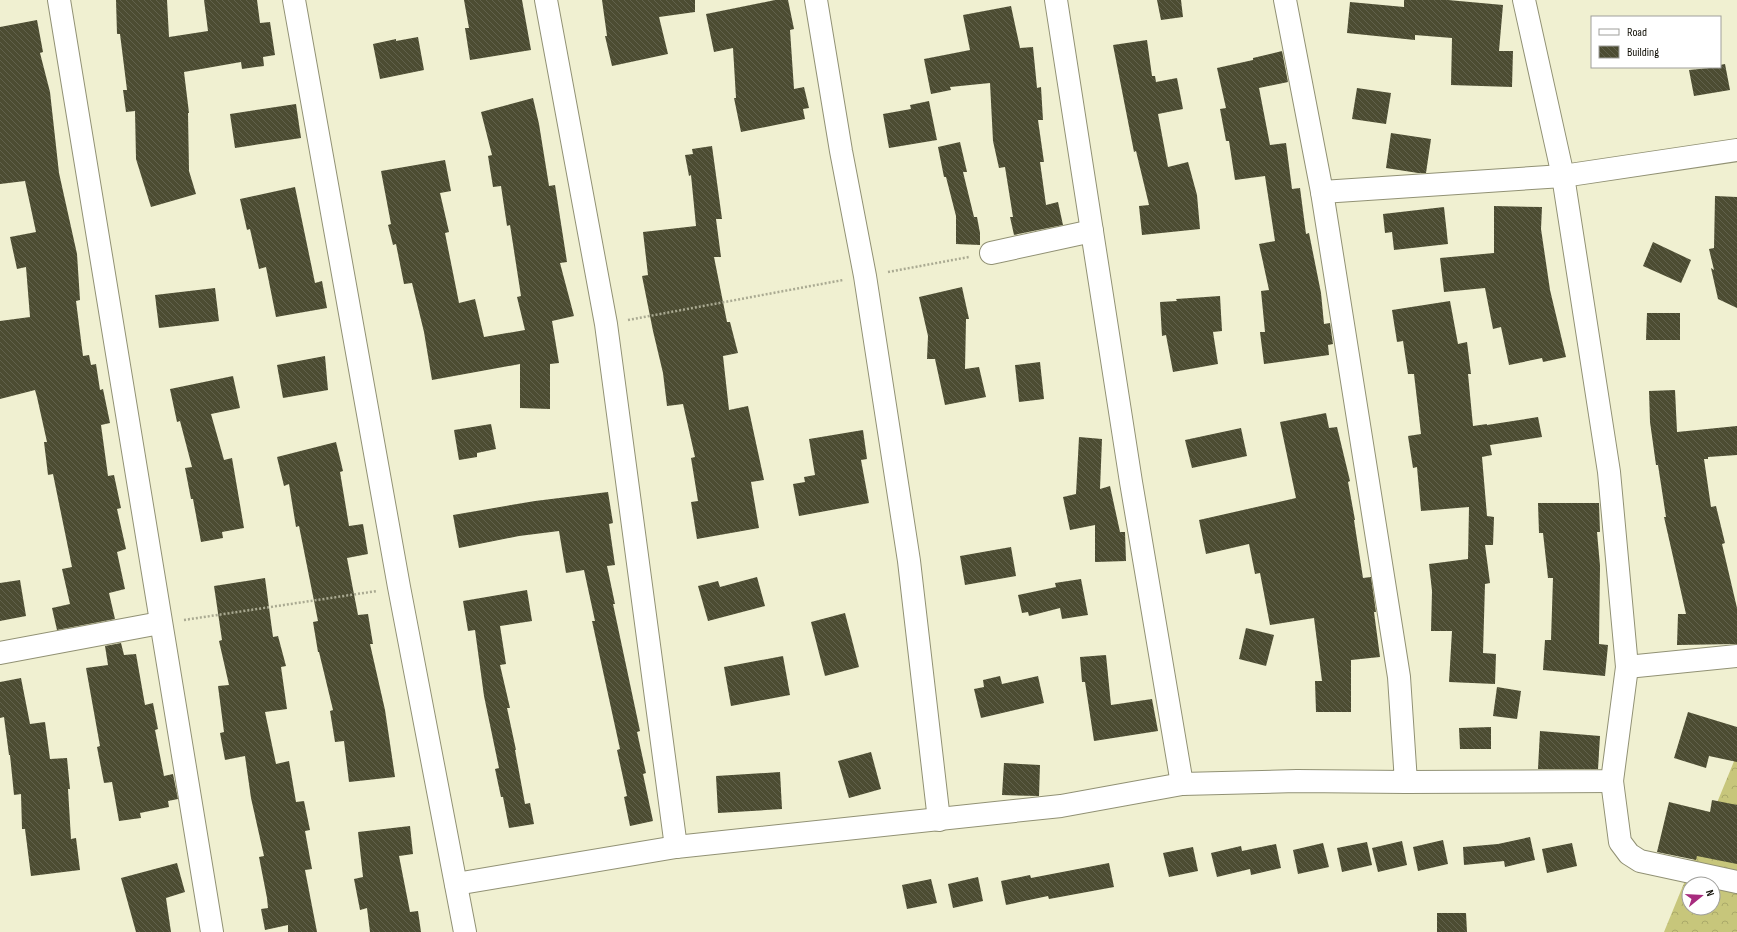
<svg xmlns="http://www.w3.org/2000/svg" width="1737" height="932" font-family="'Sofia Sans Condensed',sans-serif">
	<defs>
		<pattern id="forest-crowns" width="20" height="18" patternUnits="userSpaceOnUse"><rect width="20" height="18" fill="#c7c67b"/><path d="M2 6a3 3 0 1 1 6 0M12 15a3 3 0 1 1 6 0" fill="none" stroke="#aaa969"/></pattern>
		<pattern id="building-back-hatch" width="6" height="6" patternUnits="userSpaceOnUse"><rect width="6" height="6" fill="#4c4c32"/><path d="M-1 5l2 2M0 0l6 6M5-1l2 2" fill="none" stroke="#61614c"/></pattern>
	</defs>
	<rect width="100%" height="100%" fill="#f0f0d1"/>
	<path fill="url(#forest-crowns)" fill-rule="evenodd" d="M1737,754V932H1664ZM1689,884H1713V908H1689Z"/>
	<g fill="url(#building-back-hatch)">
		<path d="M116,0H167L169,37L208,31L204,0H257L260,23L270,22L275,55L263,57L264,66L242,69L241,62L184,72L189,113H188L189,171L196,194L151,207L136,159L135,111L126,112L123,90H127L120,34H117Z"/>
		<path d="M464,0H522L531,50L470,60L465,28H469Z"/>
		<path d="M602,0H695V12L659,17L668,54L612,66L605,36H607Z"/>
		<path d="M775,0H788L794,29L790,30L794,89L804,87L809,108L803,109L805,119L741,132L734,98H736L733,48L714,52L706,14Z"/>
		<path d="M1157,0H1181L1183,17L1161,20Z"/>
		<path d="M1404,0H1448L1503,5L1499,51H1513L1512,87L1451,85L1452,38L1415,35V40L1347,33L1350,2L1404,7Z"/>
		<path d="M1011,6L1020,48L1033,47L1037,88L1041,87L1043,120H1038L1044,162H1040L1046,205L1058,202L1063,225L1014,235L1010,217H1013L1005,167L999,168L993,141L990,83L950,87L951,90L931,94L924,59L970,50L963,15Z"/>
		<path d="M37,20L43,52L40,53L50,92L59,173L77,254L80,300L76,301L83,356L89,355L91,365L96,364L100,390L103,389L110,423L101,425L108,476L114,475L121,508L117,509L126,549L117,552L125,589L109,593L115,619L57,630L52,608L70,604L62,569L72,567L53,474L48,475L44,442H47L37,397L35,390L0,399V321L30,317L26,267L17,269L10,237L36,232L25,181L0,184V27Z"/>
		<path d="M418,37L424,70L380,79L373,44L396,39V41Z"/>
		<path d="M1147,40L1152,76H1155L1156,82L1177,78L1183,109L1158,114L1168,167L1188,162L1197,195L1200,229L1142,235L1139,206L1149,205L1136,151L1134,152L1113,45Z"/>
		<path d="M1282,51L1288,82L1259,88L1270,145L1286,143L1292,189L1300,188L1306,234L1309,233L1321,293L1324,324L1330,323L1333,344L1328,345L1329,355L1264,364L1260,332H1265L1261,291L1269,290L1259,244L1275,241L1265,176L1235,180L1229,141H1226L1220,109L1226,108L1217,68L1253,60V58Z"/>
		<path d="M1725,64L1730,90L1694,96L1689,70L1720,67V65Z"/>
		<path d="M1357,88L1391,93L1386,124L1352,119Z"/>
		<path d="M533,98L539,124L549,186L555,185L567,262L560,263L574,316L552,321L559,363L550,364V409L520,408V364L432,380L424,332L412,283L404,284L396,244L393,245L388,225L391,224L381,171L445,160L451,191L440,193L449,232L445,233L459,303L475,299L484,337L525,330L517,297L521,296L510,225L507,226L501,186L493,187L488,156L492,155L481,112Z"/>
		<path d="M929,101L937,140L889,148L883,114L911,109L910,105Z"/>
		<path d="M296,104L301,138L235,148L230,114Z"/>
		<path d="M1391,133L1431,139L1426,173H1418L1386,168Z"/>
		<path d="M960,142L967,172H963L974,217H977L980,233V245L956,244V216L946,177H944L938,147Z"/>
		<path d="M712,146L722,219H716L721,257H714L727,322H730L738,353L723,356L729,410L748,406L764,480L751,482L759,528L697,539L691,502L698,501L691,458L695,457L683,404L667,406L663,373L653,331L642,276L648,275L643,232L696,226L691,175L689,176L685,155L693,154L692,149Z"/>
		<path d="M295,187L315,283L322,281L327,308L276,317L266,267L259,269L250,229L247,230L240,199Z"/>
		<path d="M1715,196L1737,197V308L1718,299L1711,268L1714,270L1709,249L1714,248Z"/>
		<path d="M1494,206L1542,207L1541,229L1550,290L1566,357L1543,362L1542,358L1509,365L1501,327L1493,329L1485,288L1444,292L1440,258L1494,253Z"/>
		<path d="M1444,207L1448,244L1394,250L1392,232L1385,233L1383,214Z"/>
		<path d="M1653,242L1691,260L1681,283L1643,266Z"/>
		<path d="M962,287L969,319H966L965,369L979,367L986,397L945,405L935,359H927L928,336L919,297Z"/>
		<path d="M215,288L219,321L159,328L155,295Z"/>
		<path d="M1220,296L1222,331L1213,332L1218,364L1173,372L1166,335L1162,336L1160,302L1177,301L1176,299Z"/>
		<path d="M1450,301L1458,344L1467,342L1471,374H1468L1473,426L1487,424V425L1538,417L1542,437L1490,445L1492,455L1482,457L1487,516L1494,517L1493,545H1485L1490,583L1485,584L1483,653L1496,654L1495,684L1449,682L1452,631H1431L1432,591L1429,564L1468,559L1469,507L1421,511L1417,467L1413,468L1408,436L1421,434L1414,374H1408L1403,341L1397,342L1392,310Z"/>
		<path d="M1647,313H1680V340H1646Z"/>
		<path d="M325,356L328,390L283,398L277,365Z"/>
		<path d="M1040,362L1044,399L1019,402L1015,365Z"/>
		<path d="M233,376L240,408L211,414L224,460L232,458L244,528L222,532L223,538L201,542L193,499H191L185,468L192,467L180,421L177,422L170,389Z"/>
		<path d="M1675,390L1677,432L1737,426V455L1708,457V459H1704L1711,507L1716,506L1725,543L1722,544L1737,608V644L1677,645L1678,614H1686L1664,517H1666L1658,465H1656L1650,422L1649,391Z"/>
		<path d="M1326,413L1329,428L1337,427L1350,481L1348,482L1355,520H1354L1363,578L1371,577L1376,612H1374L1380,657L1351,660V712H1316L1315,681H1322L1314,618L1270,625L1260,573L1255,574L1249,544L1206,554L1199,520L1296,498L1280,422Z"/>
		<path d="M491,424L496,449L477,453V457L459,460L454,430Z"/>
		<path d="M1241,428L1247,456L1192,468L1185,440Z"/>
		<path d="M863,430L867,459L861,460L869,503L799,516L793,484L805,482L804,477L815,475L809,439Z"/>
		<path d="M1079,437L1102,439L1100,489L1110,486L1120,532H1125L1126,561L1095,562V525L1070,530L1063,497L1076,494Z"/>
		<path d="M336,442L343,471L340,472L349,526L363,524L368,554L347,558L358,615L368,614L373,644H370L385,710L395,777L349,782L344,741L335,742L330,711L333,710L319,652H318L313,622L318,621L299,526L296,527L289,484L284,486L277,457Z"/>
		<path d="M608,492L613,523L609,524L615,565L607,566L615,604H613L640,731L637,732L646,773L643,774L653,821L630,826L624,797L627,796L617,750L620,749L592,621H595L584,570L566,573L559,531L519,536L459,548L453,515L535,501Z"/>
		<path d="M1538,503H1599L1600,532H1597L1600,566L1599,644L1608,645L1605,676L1543,670L1545,640H1551L1553,578H1548L1543,533H1539Z"/>
		<path d="M1011,547L1016,576L965,585L960,556Z"/>
		<path d="M757,577L765,606L708,621L698,586L718,581L720,587Z"/>
		<path d="M265,578L273,637L278,636L286,666L281,667L287,709L265,712L276,764L289,761L296,802L304,801L310,830L305,831L312,869L305,870L317,932H288V925L265,930L261,909L268,908L267,898L259,857L264,856L251,798L245,756L225,760L220,733L224,732L218,686L229,685L219,641L222,640L214,586Z"/>
		<path d="M1081,579L1088,615L1062,619L1060,608L1029,616L1028,612L1022,613L1018,595L1056,587L1055,583Z"/>
		<path d="M20,580L26,616L0,621V583Z"/>
		<path d="M527,590L532,621L500,626L506,664L500,665L510,708H507L516,750H515L525,804L530,803L534,824L509,828L503,797H501L495,769L499,768L484,696L475,630L468,631L463,601Z"/>
		<path d="M845,613L859,667L825,676L811,622Z"/>
		<path d="M1246,628L1274,635L1266,666L1239,659Z"/>
		<path d="M121,643L124,655L136,654L145,705L153,703L158,729L155,730L164,776L173,774L178,799L168,801L169,807L140,813L141,818L119,821L112,782L104,783L97,747L100,746L86,668L108,665L105,646Z"/>
		<path d="M1106,655L1111,705L1152,699L1158,731L1094,741L1085,682H1082L1080,657Z"/>
		<path d="M783,656L790,695L731,706L724,667Z"/>
		<path d="M1000,676L1002,684L1038,676L1044,703L981,718L974,689L984,687L983,680Z"/>
		<path d="M21,678L30,724L45,722L50,759L67,758L70,789H68L71,839L76,838L80,870L31,876L25,829H22L21,794L14,795L10,755H9L4,717L0,718V682Z"/>
		<path d="M1497,687L1521,691L1517,719L1493,716Z"/>
		<path d="M1688,712L1737,727V762L1709,756L1706,768L1674,758Z"/>
		<path d="M1491,727V749H1460L1459,728Z"/>
		<path d="M1540,731L1600,736L1598,769H1538Z"/>
		<path d="M871,752L881,789L849,798L838,761Z"/>
		<path d="M1004,763L1040,765L1039,796L1002,795Z"/>
		<path d="M780,772L782,809L718,813L716,776Z"/>
		<path d="M1712,800L1737,805V864L1697,856L1696,860L1657,852L1669,802L1710,812Z"/>
		<path d="M410,826L413,854L399,856L410,912L418,911L421,932H370L367,908L360,910L354,879L363,877L358,832Z"/>
		<path d="M1530,837L1535,860L1505,867L1504,861L1464,865L1463,847L1498,844Z"/>
		<path d="M1443,840L1448,864L1418,871L1413,847Z"/>
		<path d="M1402,841L1407,865L1378,872L1372,848Z"/>
		<path d="M1367,842L1372,865L1342,872L1337,848Z"/>
		<path d="M1323,843L1329,867L1298,874L1293,850Z"/>
		<path d="M1572,843L1577,866L1547,873L1542,849Z"/>
		<path d="M1276,844L1281,868L1251,875L1250,869L1217,877L1211,853L1241,846L1242,851Z"/>
		<path d="M1193,847L1198,871L1169,877L1163,853Z"/>
		<path d="M177,863L185,892L166,898L171,932H136L121,878Z"/>
		<path d="M1109,863L1114,887L1049,899L1048,896L1006,905L1001,881L1030,875L1031,878Z"/>
		<path d="M978,877L983,901L953,908L948,884Z"/>
		<path d="M931,879L937,903L907,909L902,885Z"/>
		<path d="M1437,913H1466L1467,932H1437Z"/>
	</g>
	<g fill="none" stroke-linecap="round" stroke-linejoin="round">
		<defs>
			<g id="street">
				<path d="M59,0L212,932"/>
				<path d="M294,0L399,587L465,932"/>
				<path d="M546,0L606,324L676,847"/>
				<path d="M816,0L841,151L865,276L909,561L939,820"/>
				<path d="M1056,0L1131,482L1182,784"/>
				<path d="M1322,192L1563,176L1737,150"/>
				<path d="M991,253L1092,231"/>
				<path d="M0,653L160,623"/>
				<path d="M1627,667L1737,656"/>
				<path d="M1612,781L1620,842L1629,854L1640,861L1737,882"/>
				<path d="M1406,782L1612,781L1627,667L1609,472L1563,176L1524,0"/>
				<path d="M456,884L676,847L1061,806L1182,784L1297,781L1406,782L1399,677L1322,192L1285,0"/>
			</g>
		</defs>
		<use href="#street" stroke="#919174" stroke-width="24"/>
		<g stroke="#aaaa92" stroke-width="2.5" stroke-dasharray="2 2" stroke-linecap="butt">
			<path d="M888,272L969,257"/>
			<path d="M628,320L843,280"/>
			<path d="M184,620L377,591"/>
		</g>
		<use href="#street" stroke="#fff" stroke-width="22"/>
	</g>
	<rect x="1591" y="16" width="130" height="52" fill="#ffffff" stroke="#9f9f9b"/>
	<rect x="1599" y="29" width="20" height="6" fill="#ffffff" stroke="#9f9f9b"/>
	<text x="1627" y="36" font-size="12" fill="#100f06">Road</text>
	<rect x="1599" y="46" width="20" height="12" fill="url(#building-back-hatch)" stroke="#9f9f9b"/>
	<text x="1627" y="56" font-size="12" fill="#100f06">Building</text>
	<g transform="translate(1701 896) rotate(72)"><circle r="19" fill="#ffffff" stroke="#9f9f9b"/>
	<path d="M0-3L7 15L0 10L-7 15Z" fill="#a72b7e"/>
	<text y="-6" font-size="11" font-weight="bold" text-anchor="middle" fill="#100f06">N</text>
	</g>
</svg>
